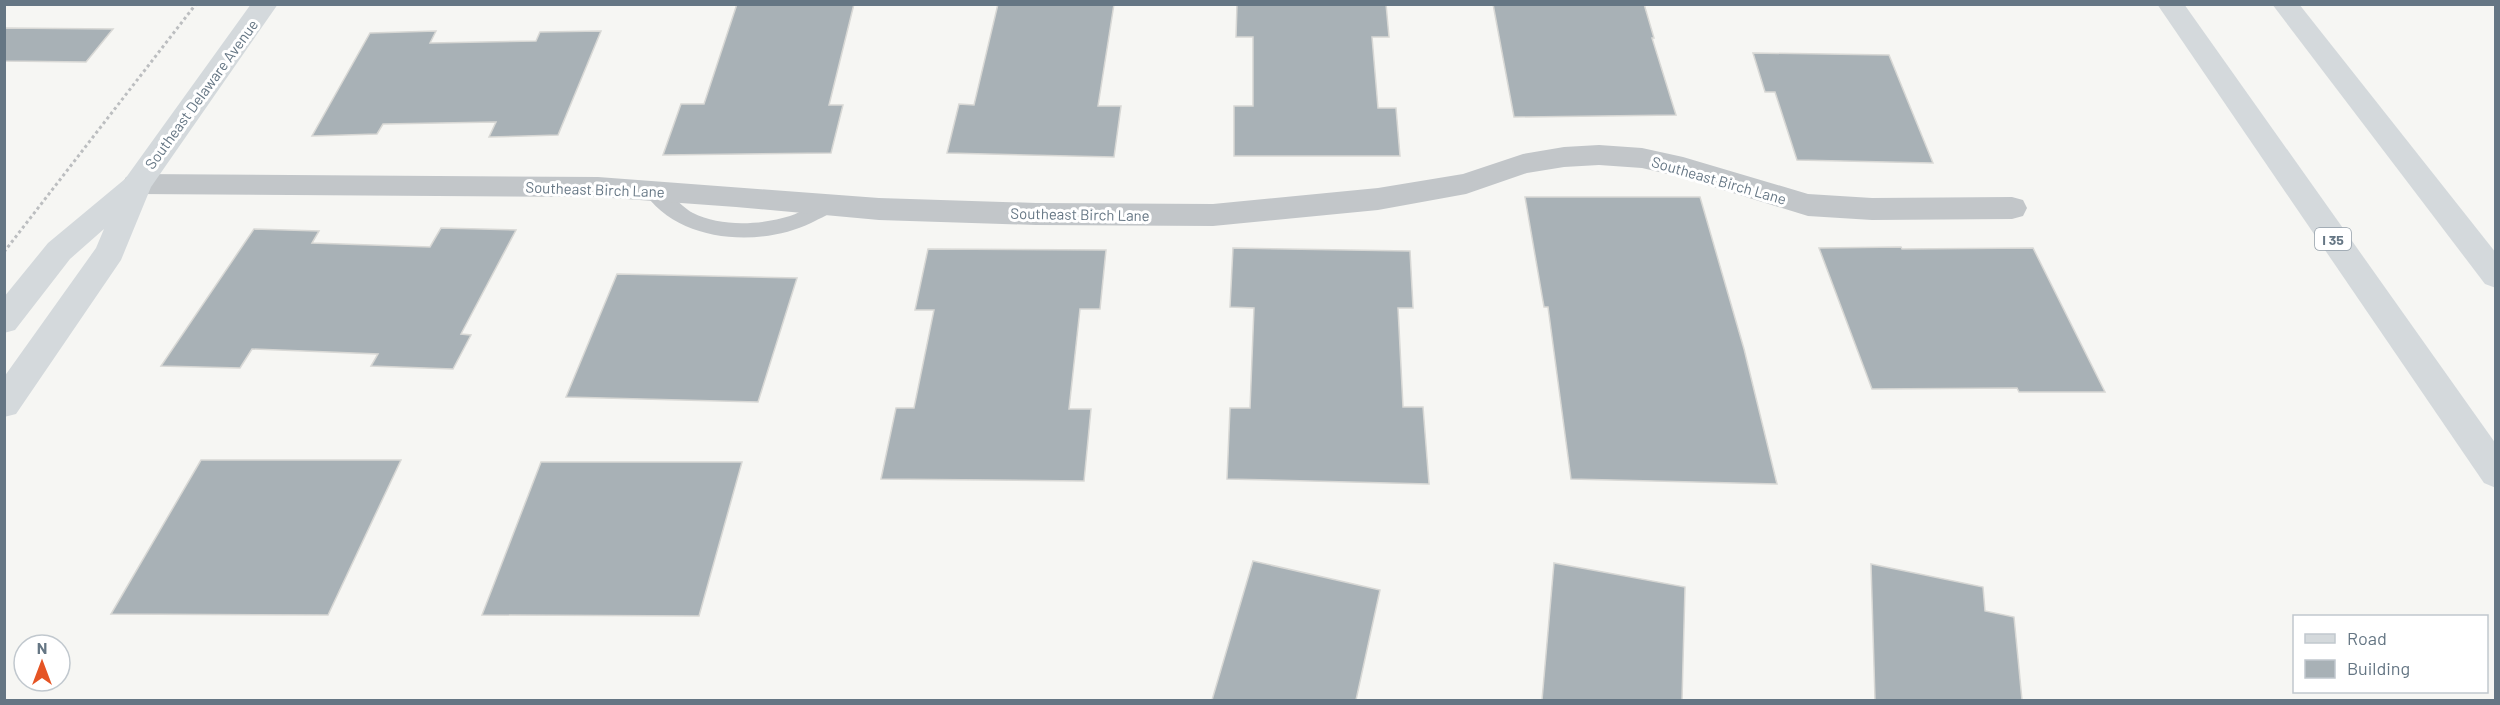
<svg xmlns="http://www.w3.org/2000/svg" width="2500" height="705" font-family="Barlow,sans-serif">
	<rect width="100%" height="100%" fill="#f6f6f3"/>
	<g fill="#a8b1b6" stroke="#d8d8d5" stroke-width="1.5">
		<path d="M737,4H854L829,105H843L831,153L663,155L681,104H704Z"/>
		<path d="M998,4H1114L1098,106H1121L1114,157L947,153L959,104L974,105Z"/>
		<path d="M1237,4H1386L1389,37H1372L1378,108H1396L1400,156H1234V106H1253V37H1236Z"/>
		<path d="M1493,4H1644L1654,38H1652L1676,115L1514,117Z"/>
		<path d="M4,28L113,29L86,62L4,61Z"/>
		<path d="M436,31L430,43L536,41L540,32L601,31L558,135L489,137L496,122L383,124L377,134L312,136L370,33Z"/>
		<path d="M1753,53L1889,55L1933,163L1797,160L1775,92H1765Z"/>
		<path d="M1525,197H1700L1744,349L1777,484L1571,479L1548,307H1544Z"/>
		<path d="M441,228L516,230L461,334L471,335L453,369L371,366L378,354L252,349L240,368L161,366L254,229L319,231L312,243L430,247Z"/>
		<path d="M1901,247L1902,249L2033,248L2105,392H2019L2017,388L1872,389L1819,248Z"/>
		<path d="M1233,248L1410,251L1413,308H1398L1403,407H1423L1429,484L1227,479L1230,408H1250L1254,308L1230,307Z"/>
		<path d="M928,249L1106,250L1100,309H1080L1069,409H1091L1084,481L881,479L896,408H914L934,310H915Z"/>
		<path d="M617,274L797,278L758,402L566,397Z"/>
		<path d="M201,460H401L328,615L111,614Z"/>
		<path d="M541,462H742L699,616L482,615Z"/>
		<path d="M1253,561L1380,590L1356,700H1212Z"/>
		<path d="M1554,563L1685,587L1682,700H1542Z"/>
		<path d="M1871,564L1983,587L1985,611L2014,617L2022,700H1875Z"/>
	</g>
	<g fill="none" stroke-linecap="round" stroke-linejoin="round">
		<path stroke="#bcbec0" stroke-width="3" stroke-dasharray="3 3" stroke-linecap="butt" d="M4,252L196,4"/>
		<path fill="#c2c6c9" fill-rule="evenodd" d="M652,182C668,187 678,205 693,213C720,227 761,225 790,216C803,212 814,202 828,198L835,200L838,205C833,214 820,218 811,223C759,248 675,243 642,189L645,184Z"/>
		<path fill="#c2c6c9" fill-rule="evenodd" d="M1599,145L1642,148L1683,157L1808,194L1872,198L2012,197L2023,200L2027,208L2023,216L2012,219L1872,220L1808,216L1681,177L1642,168L1599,165L1564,167L1527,173L1466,194L1378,210L1213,226L1036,225L879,220L736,207L598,197L137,194L126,191L122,184L126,177L137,174L598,177L879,198L1036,203L1213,204L1378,188L1463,174L1523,154L1564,147Z"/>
		<path fill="#d4d9dc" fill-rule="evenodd" d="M251,4H278L151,187L121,260L16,414L4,417V377L96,248L104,229L70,259L15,330L4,333V297L48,243L125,179Z"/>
		<g fill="#d4d9dc" fill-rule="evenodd">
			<path d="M2157,4H2184L2496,444V488L2484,483Z"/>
			<path d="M2272,4H2299L2496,253V288L2485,284Z"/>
		</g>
	</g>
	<g text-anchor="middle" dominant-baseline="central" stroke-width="6" stroke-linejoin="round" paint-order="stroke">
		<rect fill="#fff" stroke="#939fa9" stroke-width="1.5" x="2315" y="228" width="36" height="22" rx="4.5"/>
		<g font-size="14" font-weight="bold" fill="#657684">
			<text x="2333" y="239">I 35</text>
		</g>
		<g font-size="15" fill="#657684" stroke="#fff">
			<text transform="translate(201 94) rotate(-54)">Southeast Delaware Avenue</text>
			<text transform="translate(1719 180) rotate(16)">Southeast Birch Lane</text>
			<text transform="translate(595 189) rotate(2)">Southeast Birch Lane</text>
			<text transform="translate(1080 214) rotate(1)">Southeast Birch Lane</text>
		</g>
	</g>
	<rect width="2500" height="705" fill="none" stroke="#657684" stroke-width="12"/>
	<rect x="2293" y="615" width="195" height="78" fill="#ffffff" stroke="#c1c8ce" stroke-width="1.5"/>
	<rect x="2305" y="634" width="30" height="9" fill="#d4d9dc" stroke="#c1c8ce" stroke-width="1.5"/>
	<text x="2347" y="645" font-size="18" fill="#657684">Road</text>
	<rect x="2305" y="660" width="30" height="18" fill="#a8b1b6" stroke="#c1c8ce" stroke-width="1.5"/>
	<text x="2347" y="675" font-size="18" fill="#657684">Building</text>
	<g transform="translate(42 663)"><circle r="28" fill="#ffffff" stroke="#c1c8ce" stroke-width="1.5"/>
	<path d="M0-4.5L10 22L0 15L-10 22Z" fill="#e55424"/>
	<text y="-9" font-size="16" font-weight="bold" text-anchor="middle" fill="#657684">N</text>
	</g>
</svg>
